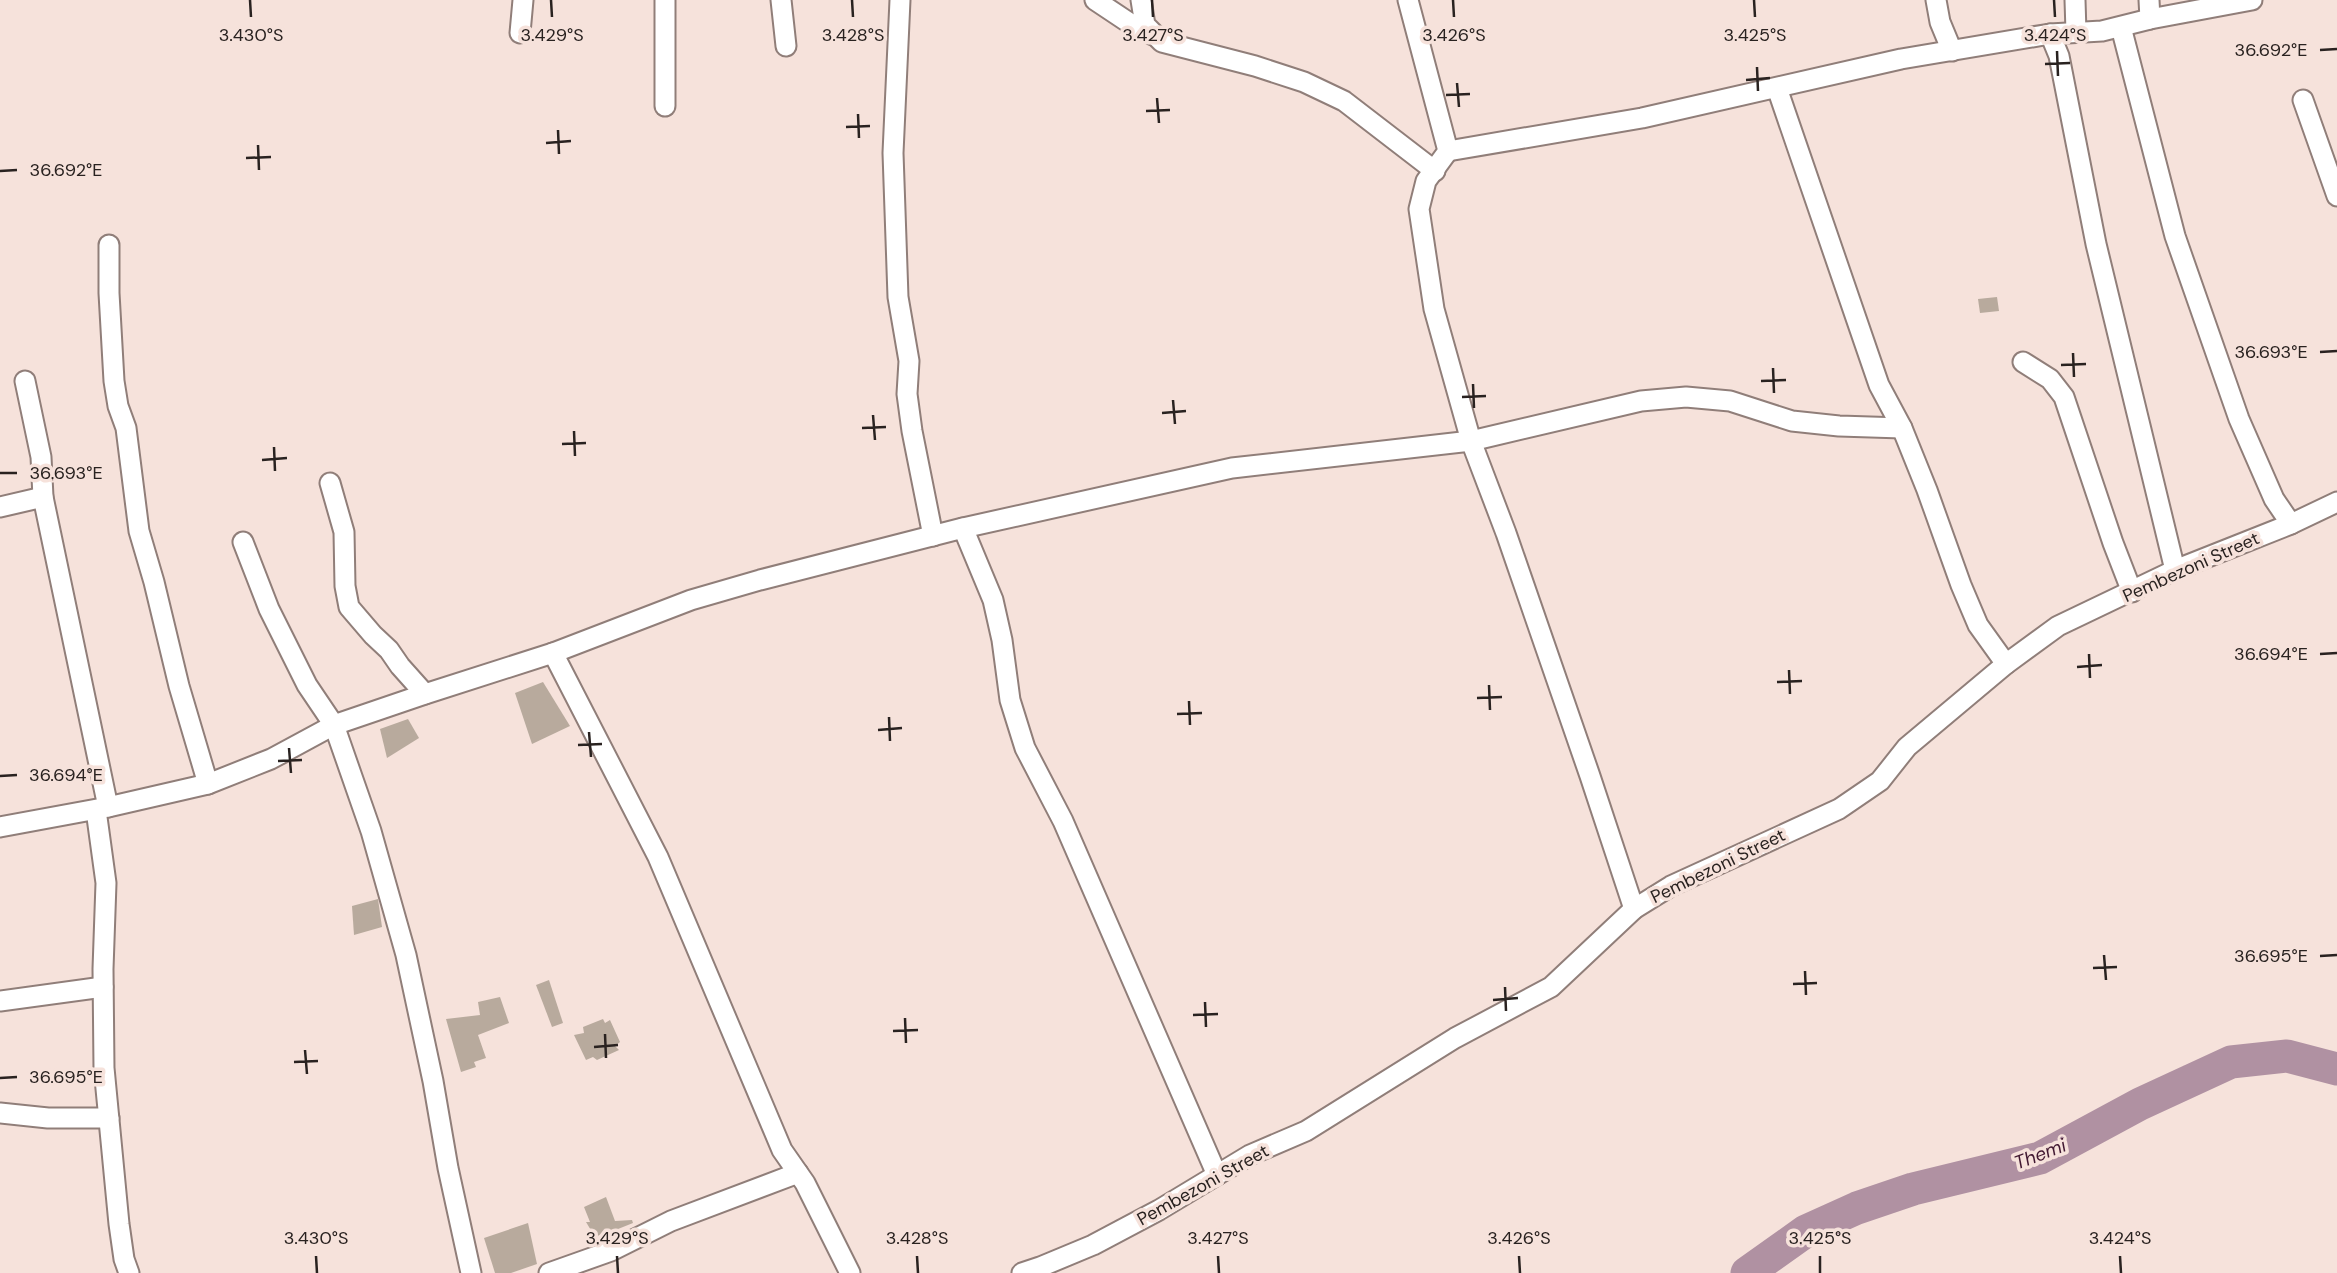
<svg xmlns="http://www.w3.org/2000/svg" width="2337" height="1273" font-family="'DM Sans',sans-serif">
	<rect width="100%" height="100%" fill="#f6e2db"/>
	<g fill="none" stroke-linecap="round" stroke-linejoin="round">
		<path stroke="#b091a2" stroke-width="33" d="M1747,1273L1806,1231L1857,1208L1913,1189L2040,1158L2140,1104L2231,1062L2287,1056L2337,1069"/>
	</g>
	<g fill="#b8aa9d">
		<path d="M1997,297L1999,311L1980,313L1978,299Z"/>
		<path d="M543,682L570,726L532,744L515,693Z"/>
		<path d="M408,719L419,738L387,758L380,729Z"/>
		<path d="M378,899L382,927L354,935L352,906Z"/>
		<path d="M549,980L563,1023L552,1027L536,985Z"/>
		<path d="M500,997L509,1023L478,1035L486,1058L474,1062L476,1067L461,1072L446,1019L480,1015L478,1002Z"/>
		<path d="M603,1019L605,1023L610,1020L620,1042L615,1046L619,1050L597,1060L593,1057L586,1060L574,1035L584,1033L583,1027Z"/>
		<path d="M606,1197L615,1221L632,1220L633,1223L618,1229L619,1232L604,1240L602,1234L595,1237L586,1222H590L584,1207Z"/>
		<path d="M528,1223L537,1264L511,1273H495L484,1238Z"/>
	</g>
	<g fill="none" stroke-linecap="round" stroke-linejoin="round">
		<defs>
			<g id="minor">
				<path d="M665,0V106"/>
				<path d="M781,0L786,46"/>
				<path d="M900,0L893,153L898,297L909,361L907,394L912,431L933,536"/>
				<path d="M1095,0L1128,22L1153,35"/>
				<path d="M1141,0L1145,25L1162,42L1255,66L1304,82L1344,101L1435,171"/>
				<path d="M1408,0L1448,151L1426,181L1419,209L1434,309L1471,441L1506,533L1590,776L1634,909"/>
				<path d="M1936,0L1940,22L1952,51"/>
				<path d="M2075,0L2076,32"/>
				<path d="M2149,0L2150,19"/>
				<path d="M2121,27L2175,236L2239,419L2274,499L2291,524"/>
				<path d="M520,33L523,0"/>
				<path d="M2050,34L2059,56L2096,244L2175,570"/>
				<path d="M1777,88L1879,385L1902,428L1927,490L1961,585L1978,625L2006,664"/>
				<path d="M2303,100L2337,196"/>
				<path d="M1448,151L1642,118L1901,59L2050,34L2102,31L2150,19L2252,0"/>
				<path d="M109,245V293L114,381L118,406L126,428L139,531L154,582L179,686L208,784"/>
				<path d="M2023,362L2050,379L2064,397L2113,543L2132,592"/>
				<path d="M25,381L41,457L43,497L108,807"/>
				<path d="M330,483L344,532L345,586L349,607L373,635L389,650L400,666L425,694"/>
				<path d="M0,507L43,497"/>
				<path d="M963,528L993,600L1002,640L1010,700L1025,748L1063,821L1217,1175"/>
				<path d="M243,542L269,609L307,685L334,725L371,831L406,955L433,1081L448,1168L471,1273"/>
				<path d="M553,653L658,857L782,1150L805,1183L850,1273"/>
				<path d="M96,810L106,883L103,969L104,1068L119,1224L124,1259L129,1273"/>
				<path d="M0,827L108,807L208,784L271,759L334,725L425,694L553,653L691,600L760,580L963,528L1232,468L1471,441L1641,401L1686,397L1730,401L1792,421L1839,426L1902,428"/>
				<path d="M0,1001L103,987"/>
				<path d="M0,1113L48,1118H109"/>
				<path d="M549,1273L611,1251L671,1221L798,1173"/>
				<path d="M1022,1273L1040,1267L1093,1245L1159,1210L1250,1155L1306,1131L1455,1038L1551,987L1634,909L1671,886L1839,809L1880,781L1907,747L2006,664L2058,626L2175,570L2291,524L2337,502"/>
			</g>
		</defs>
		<use href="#minor" stroke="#907e79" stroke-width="23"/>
		<use href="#minor" stroke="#fff" stroke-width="19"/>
	</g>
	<path fill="none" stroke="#292220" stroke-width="2.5" d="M250,0L251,17M551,0L552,17M852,0L853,17M1152,0L1153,17M1453,0L1454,17M1754,0L1755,17M2054,0L2055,17M2320,50L2337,49M2057,51L2058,76M2045,64L2070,63M1757,67L1758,91M1746,80L1770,78M1457,83L1459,107M1446,95L1470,94M1157,98L1159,123M1146,111L1170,110M858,114L859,138M846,127L870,126M558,130L559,154M546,143L571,141M258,145L259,170M246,158L271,157M0,171L17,170M2320,352L2337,351M2073,353L2074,377M2061,365L2086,364M1773,368L1774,393M1761,381L1786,380M1473,384L1474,408M1462,397L1486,396M1173,400L1175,424M1162,413L1186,411M873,415L875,440M862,428L886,427M574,431L575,456M562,444L586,443M274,447L275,471M262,460L287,458M0,473H17M2089,654L2090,678M2320,654L2337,653M2077,667L2102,665M1789,670L1790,694M1777,682L1802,681M1489,685L1490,710M1477,698L1502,697M1189,701L1190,725M1177,714L1202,713M889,717L890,741M878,730L902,728M589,732L591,757M578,745L602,744M289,748L291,773M278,761L302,760M0,776L17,775M2104,955L2106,980M2320,956L2337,955M2093,968L2117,967M1805,971L1806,995M1793,984L1817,983M1505,987L1506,1011M1493,1000L1518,998M1205,1002L1206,1027M1193,1015L1218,1014M905,1018L906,1043M893,1031L918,1030M605,1034L606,1058M594,1047L618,1045M305,1050L307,1074M294,1062L318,1061M0,1078L17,1077M316,1256L317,1273M617,1256L618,1273M917,1256L918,1273M1218,1256L1219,1273M1519,1256L1520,1273M1820,1256V1273M2120,1256L2121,1273"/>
	<g text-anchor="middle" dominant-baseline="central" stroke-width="7" stroke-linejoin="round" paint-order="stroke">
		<g font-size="18" fill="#292220" stroke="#f6e2db">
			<text transform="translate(2191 567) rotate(-24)">Pembezoni Street</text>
			<text transform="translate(1718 866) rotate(-26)">Pembezoni Street</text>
			<text transform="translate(1203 1185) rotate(-29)">Pembezoni Street</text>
		</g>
		<g font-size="19" font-style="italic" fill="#411831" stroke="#f6e2db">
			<text transform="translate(2040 1154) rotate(-21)">Themi</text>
		</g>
	</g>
	<g font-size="18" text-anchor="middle" fill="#292220" stroke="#f6e2db" stroke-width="7" stroke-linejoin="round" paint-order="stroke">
		<text x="251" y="41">3.430°S</text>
		<text x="552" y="41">3.429°S</text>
		<text x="853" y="41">3.428°S</text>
		<text x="1153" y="41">3.427°S</text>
		<text x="1454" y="41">3.426°S</text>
		<text x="1755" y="41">3.425°S</text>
		<text x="2055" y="41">3.424°S</text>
		<text x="2271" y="56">36.692°E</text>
		<text x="66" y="176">36.692°E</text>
		<text x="2271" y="358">36.693°E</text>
		<text x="66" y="479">36.693°E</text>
		<text x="2271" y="660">36.694°E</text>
		<text x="66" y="781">36.694°E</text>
		<text x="2271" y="962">36.695°E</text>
		<text x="66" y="1083">36.695°E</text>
		<text x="316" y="1244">3.430°S</text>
		<text x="617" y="1244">3.429°S</text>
		<text x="917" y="1244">3.428°S</text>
		<text x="1218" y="1244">3.427°S</text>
		<text x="1519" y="1244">3.426°S</text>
		<text x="1820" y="1244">3.425°S</text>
		<text x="2120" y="1244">3.424°S</text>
	</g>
</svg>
